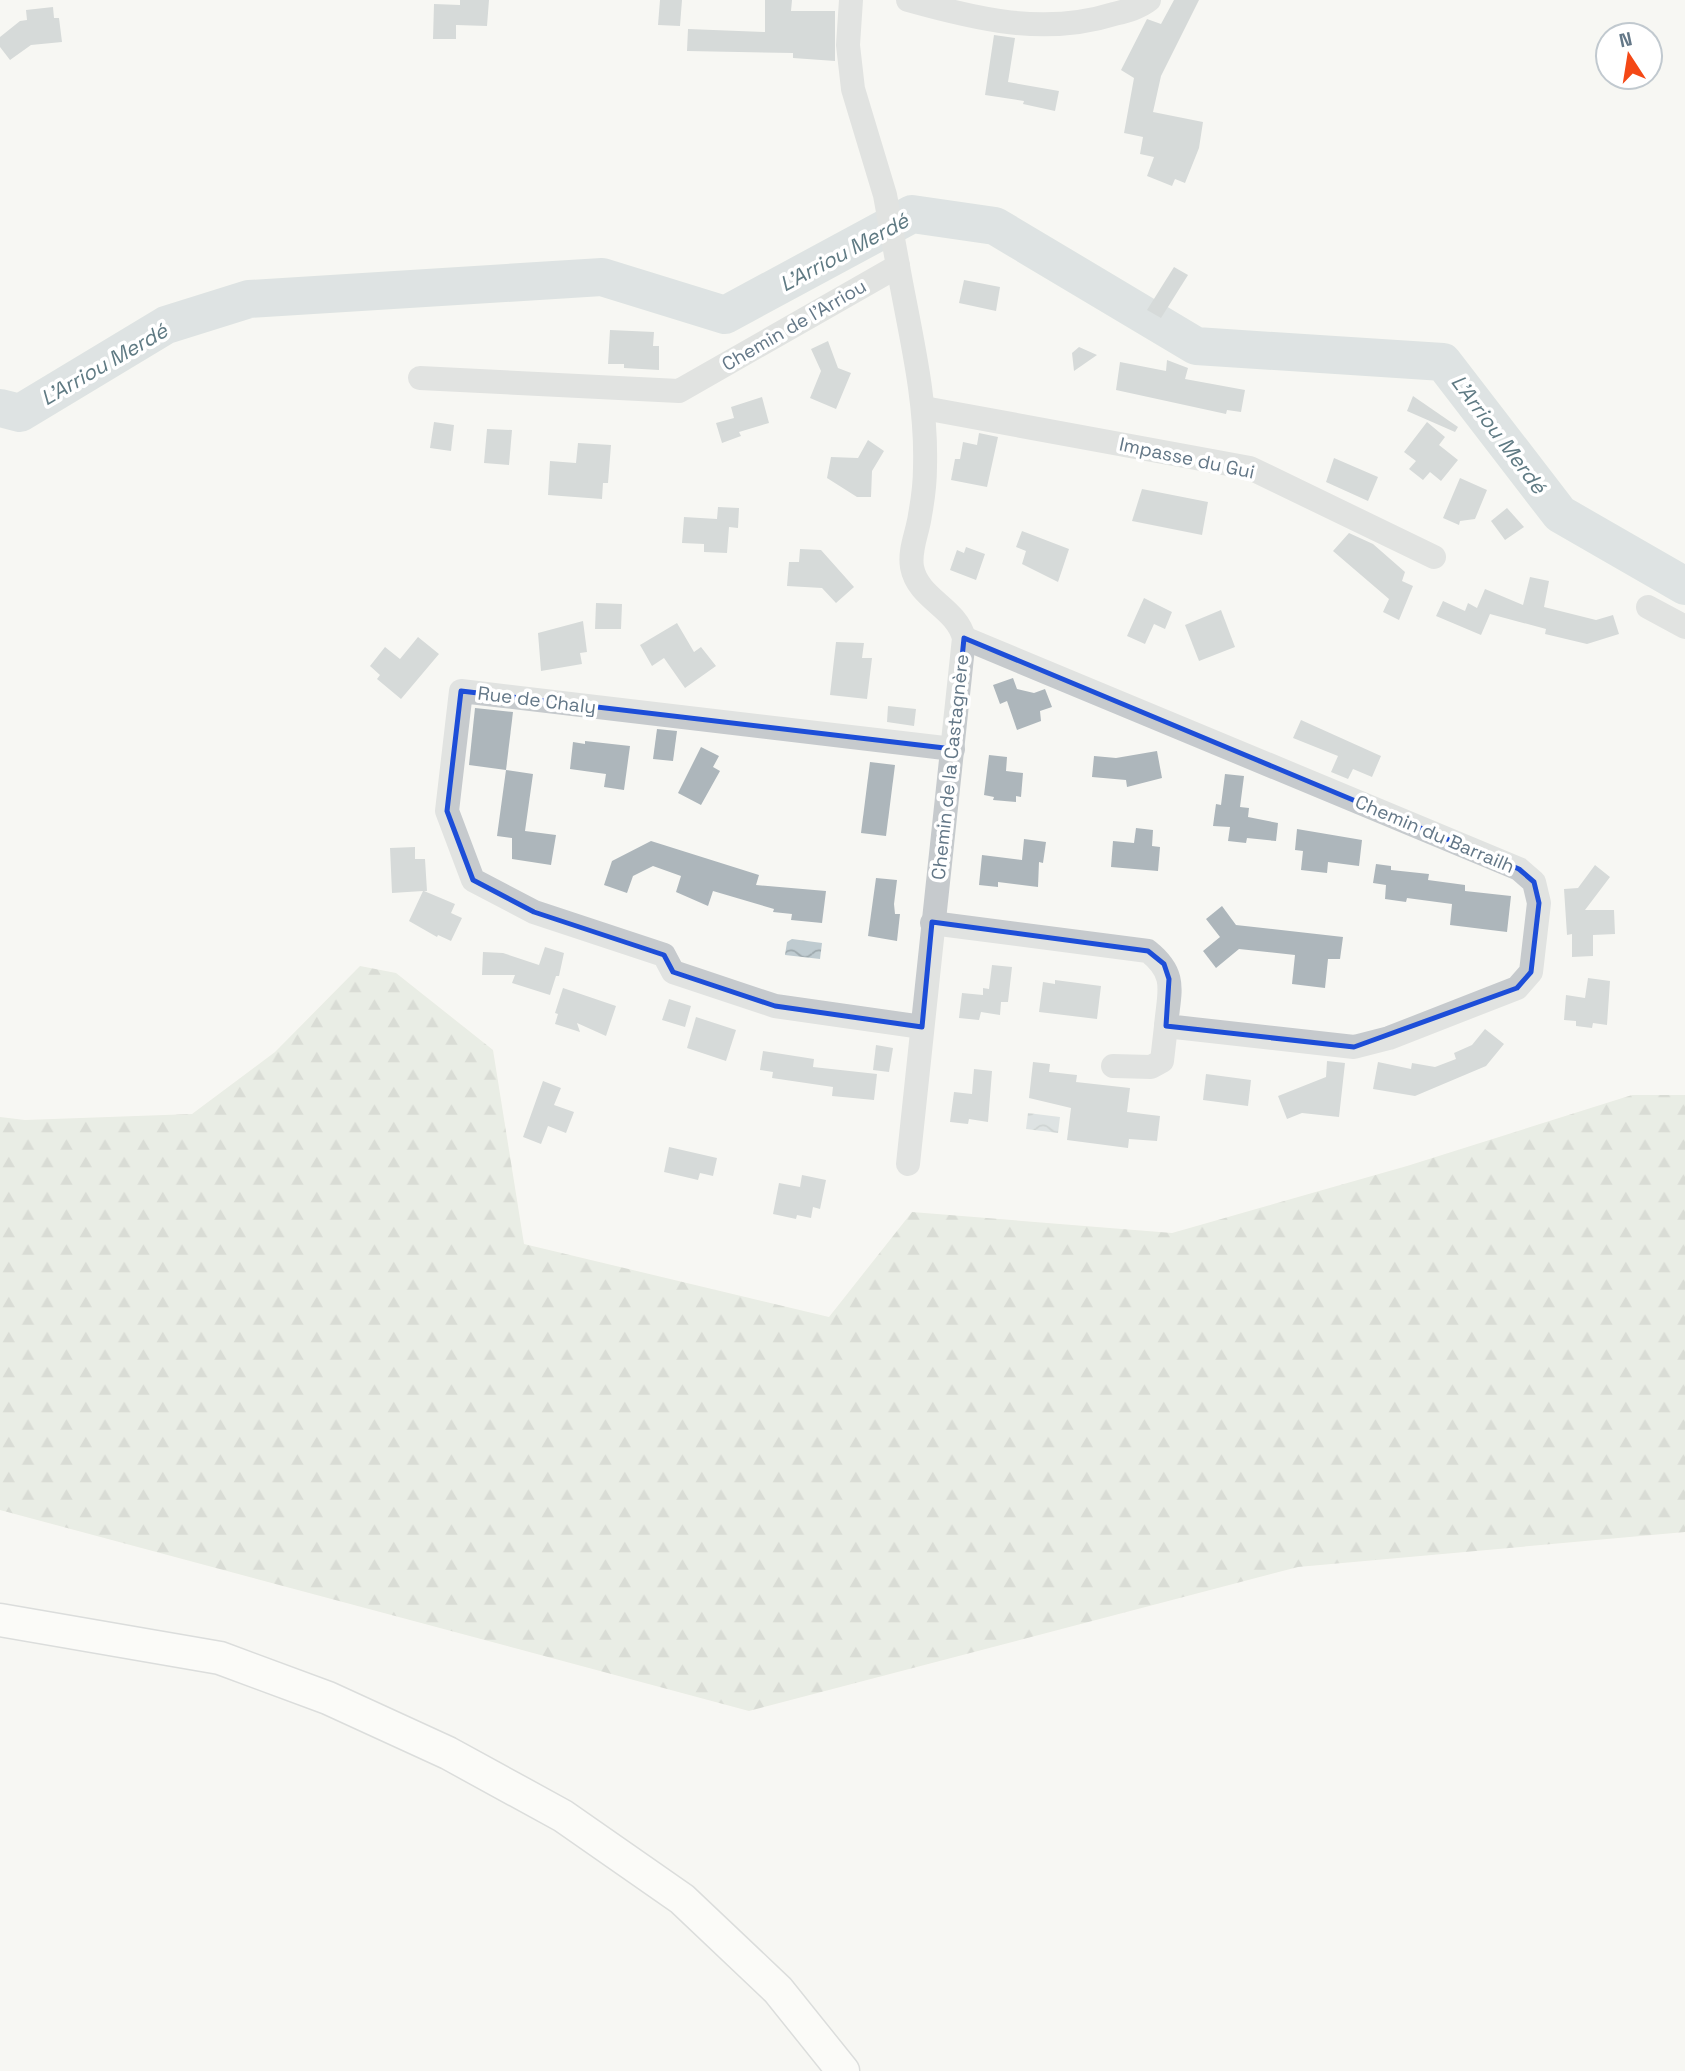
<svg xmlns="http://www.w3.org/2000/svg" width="1685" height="2071" font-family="'Space Grotesk',sans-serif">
	<defs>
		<pattern id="forest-firs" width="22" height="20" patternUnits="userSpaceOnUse" patternTransform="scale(1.75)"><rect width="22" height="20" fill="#d8dfd4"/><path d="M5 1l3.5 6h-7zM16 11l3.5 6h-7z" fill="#b3bab2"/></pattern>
		<pattern id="water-waves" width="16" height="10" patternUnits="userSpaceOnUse" patternTransform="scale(1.75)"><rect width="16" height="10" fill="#bfcbd0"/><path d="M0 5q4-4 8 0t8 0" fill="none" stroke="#9faaae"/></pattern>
	</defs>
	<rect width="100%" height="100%" fill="#f7f7f3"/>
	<path fill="url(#forest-firs)" d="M360,966L396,973L493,1050L524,1244L829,1317L912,1212L1172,1233L1407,1166L1632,1095H1685V1532L1298,1567L749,1711L0,1510V1117L25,1120L192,1114L275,1052Z"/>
	<g fill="url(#water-waves)">
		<path d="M792,939L822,943L820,959L785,955L787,942Z"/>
		<path d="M1028,1113L1060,1117L1058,1133L1026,1129Z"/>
	</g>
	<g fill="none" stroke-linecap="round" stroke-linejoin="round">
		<path stroke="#bfcbd0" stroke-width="38" d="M0,408L20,413L166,325L249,299L602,277L725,315L912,214L995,226L1196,346L1443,362L1560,514L1685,586"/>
	</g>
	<g fill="#adb6bb">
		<path d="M460,0H489L487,26L456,25V39H433L434,4L460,5Z"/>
		<path d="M660,0H682L680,26L658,25Z"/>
		<path d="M765,0H792L791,11H835V61L793,58V53L687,51L688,29L765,32Z"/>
		<path d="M1174,0H1199L1161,76L1153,112L1203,122L1199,148L1185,183L1175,179L1172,186L1147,176L1154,157L1140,154L1143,137L1124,133L1134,78L1121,70L1147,19L1161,24Z"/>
		<path d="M53,7L54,18H59L62,42L31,45L10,60L0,47V37L20,21L27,20L26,10Z"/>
		<path d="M994,35L1015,38L1008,82L1059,91L1055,111L1023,104L1024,101L985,95Z"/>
		<path d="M1174,267L1188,275L1161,318L1147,310Z"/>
		<path d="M964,280L1000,287L996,311L959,303Z"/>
		<path d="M610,330L654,332L653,346H659V370L624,368V364H608Z"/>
		<path d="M828,341L838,368L851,373L836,409L810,398L821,371L811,349Z"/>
		<path d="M1079,347L1097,355L1074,371L1072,353Z"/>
		<path d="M1167,360L1188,368L1185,379L1245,390L1241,412L1227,410L1226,414L1116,390L1120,362L1166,371Z"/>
		<path d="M1413,396L1458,427L1455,432L1407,411Z"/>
		<path d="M762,397L769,423L739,432L741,436L722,443L716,423L734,418L731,407Z"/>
		<path d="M434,422L454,425L451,451L430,448Z"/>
		<path d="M1427,422L1445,437L1439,445L1458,460L1441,481L1430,472L1423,480L1409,469L1416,461L1404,452Z"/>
		<path d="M487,429L512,430L509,465L484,463Z"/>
		<path d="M979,433L998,437L987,487L951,480L955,459H960L963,442L977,445Z"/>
		<path d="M868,440L884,451L872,471L871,497H857L827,478L831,457L858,458Z"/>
		<path d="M578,443L611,445L608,483H603L602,499L548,495L550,461L576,463Z"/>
		<path d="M1334,458L1378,477L1368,501L1326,482Z"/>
		<path d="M1460,478L1487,490L1475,519L1460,521L1459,525L1443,518Z"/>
		<path d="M1142,489L1208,502L1202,535L1132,521Z"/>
		<path d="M718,507L739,508L738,528L729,527L727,553L704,552V544L682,543L684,517L717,519Z"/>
		<path d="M1507,508L1524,527L1505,540L1491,521Z"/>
		<path d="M1022,531L1069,549L1058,582L1022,564L1026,551L1016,547Z"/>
		<path d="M1349,533L1373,544L1405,572L1402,581L1413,586L1399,620L1383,612L1389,599L1333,551Z"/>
		<path d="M966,547L985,554L976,580L950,570L957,550L964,553Z"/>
		<path d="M800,549L821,550L854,587L836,603L822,588L787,586L789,562H799Z"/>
		<path d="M1530,577L1549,581L1544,607L1596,620L1613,615L1619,634L1587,644L1545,634L1546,629L1490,614L1481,635L1436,616L1443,601L1465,611L1468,603L1477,608L1485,589L1523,605Z"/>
		<path d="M1144,598L1172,612L1165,629L1154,624L1145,644L1127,636Z"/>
		<path d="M596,603L622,604L621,629H595Z"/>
		<path d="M1221,610L1235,647L1199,661L1185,625Z"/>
		<path d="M583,621L587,652L580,653L582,664L541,671L538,633Z"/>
		<path d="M677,623L694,652L701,647L716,666L685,688L664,658L652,666L640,645Z"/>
		<path d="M418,637L439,654L401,699L377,679L380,675L370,666L385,647L400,659Z"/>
		<path d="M836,642L864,643L862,658H872L867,699L830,695Z"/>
		<path d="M1013,678L1017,689L1034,693L1045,689L1052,707L1040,711L1041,721L1017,730L1007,701L1000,704L993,685Z"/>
		<path d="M888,706L916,709L914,726L887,722Z"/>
		<path d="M475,708L513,712L506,770L469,765Z"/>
		<path d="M1301,720L1381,756L1372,777L1353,769L1348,779L1331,772L1338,756L1293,738Z"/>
		<path d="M657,729L677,731L673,761L653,759Z"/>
		<path d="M585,741L630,746L624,790L604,787L606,774L570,769L573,742L585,744Z"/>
		<path d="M701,747L719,756L713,767L720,771L701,805L678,793Z"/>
		<path d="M1157,751L1162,778L1127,787L1126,780L1092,777L1094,756L1116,758Z"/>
		<path d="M989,755L1007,757L1006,771L1023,773L1021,797L1016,796V802L993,800L994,797L984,795Z"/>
		<path d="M870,762L895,765L886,836L861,833Z"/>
		<path d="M506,770L533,774L525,831L556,835L551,865L512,859V838L497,836Z"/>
		<path d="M1225,774L1244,776L1240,807L1249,808L1248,817L1278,823L1276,841L1247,838L1246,843L1228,841L1230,827L1213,826L1216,804L1221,805Z"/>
		<path d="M1136,828L1153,830L1152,846L1160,847L1158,871L1111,867L1113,841L1134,843Z"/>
		<path d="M1297,829L1362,840L1359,866L1328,862L1327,873L1301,870L1303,851L1295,850Z"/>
		<path d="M1024,839L1046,842L1043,863L1039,862L1038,887L998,882V887L979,885L982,855L1022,860Z"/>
		<path d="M651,841L759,875L756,885L826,891L822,923L791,920L792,914L773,912L774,909L713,891L708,906L676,892L681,876L653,866L633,876L627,893L604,885L612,861Z"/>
		<path d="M415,847V859H425L427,891H424L455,904L451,913L462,918L451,941L438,935L437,937L409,921L423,891L392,893L390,848Z"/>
		<path d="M1376,864L1391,866V870L1429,874L1428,880L1465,885V891L1511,896L1507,932L1450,925L1452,904L1407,898L1406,902L1385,899L1386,885L1373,883Z"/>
		<path d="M1595,865L1610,877L1585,910H1614L1615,934L1593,935V956L1572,957V934L1567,935L1564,889L1578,888Z"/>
		<path d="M876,878L897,880L894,904L895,914H900L897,941L868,936Z"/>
		<path d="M1222,906L1236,925L1343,937L1340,959H1328L1325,988L1292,984L1295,955L1239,949L1216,968L1203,951L1220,937L1206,919Z"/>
		<path d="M545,947L564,953L559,976H556L550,995L512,983L515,975H482L483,952L503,953L539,965Z"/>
		<path d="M992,965L1012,967L1008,1002H1001L1000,1015L981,1012L979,1020L959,1018L962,993L983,995V988L989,989Z"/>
		<path d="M1588,978L1610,981L1607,1025L1593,1023L1592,1028L1576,1026V1021L1564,1020L1566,995L1585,998Z"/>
		<path d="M1055,980L1101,986L1097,1019L1039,1012L1043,982L1055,984Z"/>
		<path d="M563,988L616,1006L606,1036L577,1023L580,1032L555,1024L558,1014L555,1013Z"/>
		<path d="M669,999L691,1006L685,1027L662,1020Z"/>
		<path d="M696,1017L736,1030L726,1061L687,1048Z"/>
		<path d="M1485,1029L1504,1044L1486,1066L1415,1096L1373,1089L1378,1062L1411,1069L1412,1063L1435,1067L1456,1059L1454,1053L1472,1045Z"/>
		<path d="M876,1045L893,1048L889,1072L873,1070Z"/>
		<path d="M763,1051L814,1059L813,1067L877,1074L874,1100L832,1096L833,1087L772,1078L773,1072L760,1070Z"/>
		<path d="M1327,1061L1345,1063L1339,1117L1302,1113L1287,1119L1278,1096L1326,1077Z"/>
		<path d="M1033,1062L1050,1064L1049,1072L1077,1075L1076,1082L1130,1088L1127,1112L1160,1116L1157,1141L1129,1139L1128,1148L1067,1140L1071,1108L1029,1098Z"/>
		<path d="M974,1069L992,1071L988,1122L969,1119L968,1124L950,1122L954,1092L972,1094Z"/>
		<path d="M1206,1074L1251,1080L1248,1106L1203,1100Z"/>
		<path d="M543,1081L561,1088L554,1105L574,1112L566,1133L548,1126L541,1144L523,1137Z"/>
		<path d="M669,1147L717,1158L713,1176L700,1173L698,1180L664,1172Z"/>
		<path d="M802,1175L826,1180L820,1209L813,1207L811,1218L797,1215L796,1219L773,1214L779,1183L800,1187Z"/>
	</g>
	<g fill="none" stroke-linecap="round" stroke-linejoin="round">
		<defs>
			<path id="major" d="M0,1620L220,1658L328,1698L448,1753L563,1816L682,1899L778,1990L843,2071"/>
		</defs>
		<use href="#major" stroke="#b9bdc1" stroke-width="35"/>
		<g stroke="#c6cacd" stroke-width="24">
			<path d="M908,0C976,19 1044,36 1114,14C1126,11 1139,8 1149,0"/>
			<path d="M898,266C910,333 927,399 925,467C925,482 923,499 920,515C918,532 909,549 912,567C918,599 956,607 964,638L908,1164"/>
			<path d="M420,378L679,391L898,266L885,195L853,89L848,45L851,0"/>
			<path d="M924,408L1250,468L1434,557"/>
			<path d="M1648,607L1685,627"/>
			<path d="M932,923L1148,951C1178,975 1169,991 1166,1026L1354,1047L1389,1038L1517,988L1531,972L1539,903L1534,882L1519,869L964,638"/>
			<path d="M922,1027L775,1006L673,972L664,955L534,912L473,880L447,811L461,691L953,749"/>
			<path d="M1113,1066L1151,1067L1162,1061L1166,1026"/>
		</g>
		<use href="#major" stroke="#fff" stroke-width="32"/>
	</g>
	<path d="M0 0H1685V2071H0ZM964,638L1519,869L1534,882L1539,903L1531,972L1517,988L1354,1047L1166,1026L1169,979L1164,964L1148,951L932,922L922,1027L775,1006L673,972L664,955L534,912L473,880L447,811L461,691L953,749Z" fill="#f7f7f3" fill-opacity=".55" fill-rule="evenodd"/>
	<path fill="none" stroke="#1d4ed8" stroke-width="5" stroke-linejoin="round" d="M964,638L1519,869L1534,882L1539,903L1531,972L1517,988L1354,1047L1166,1026L1169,979L1164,964L1148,951L932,922L922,1027L775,1006L673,972L664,955L534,912L473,880L447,811L461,691L953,749Z"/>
	<g text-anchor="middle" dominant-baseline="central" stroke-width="7" stroke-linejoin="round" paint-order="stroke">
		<g font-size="19" fill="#637787" stroke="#fff">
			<text transform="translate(794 325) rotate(-30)">Chemin de l'Arriou</text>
			<text transform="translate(1187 458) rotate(12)">Impasse du Gui</text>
			<text transform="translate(537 700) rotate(7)">Rue de Chaly</text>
			<text transform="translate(950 767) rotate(-84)">Chemin de la Castagnère</text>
			<text transform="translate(1435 834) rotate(23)">Chemin du Barrailh</text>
		</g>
		<g font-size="21" font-style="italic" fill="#5f7a83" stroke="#fff">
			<text transform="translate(844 252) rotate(-28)">L'Arriou Merdé</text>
			<text transform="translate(104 364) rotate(-30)">L'Arriou Merdé</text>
			<text transform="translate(1499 434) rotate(53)">L'Arriou Merdé</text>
		</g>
	</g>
	<g transform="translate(1629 56) rotate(348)"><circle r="33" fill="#ffffff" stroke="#c1c9cf" stroke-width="2"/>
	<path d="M0-5L12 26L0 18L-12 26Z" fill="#f44816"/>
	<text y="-10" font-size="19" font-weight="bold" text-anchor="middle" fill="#637787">N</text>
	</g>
</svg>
